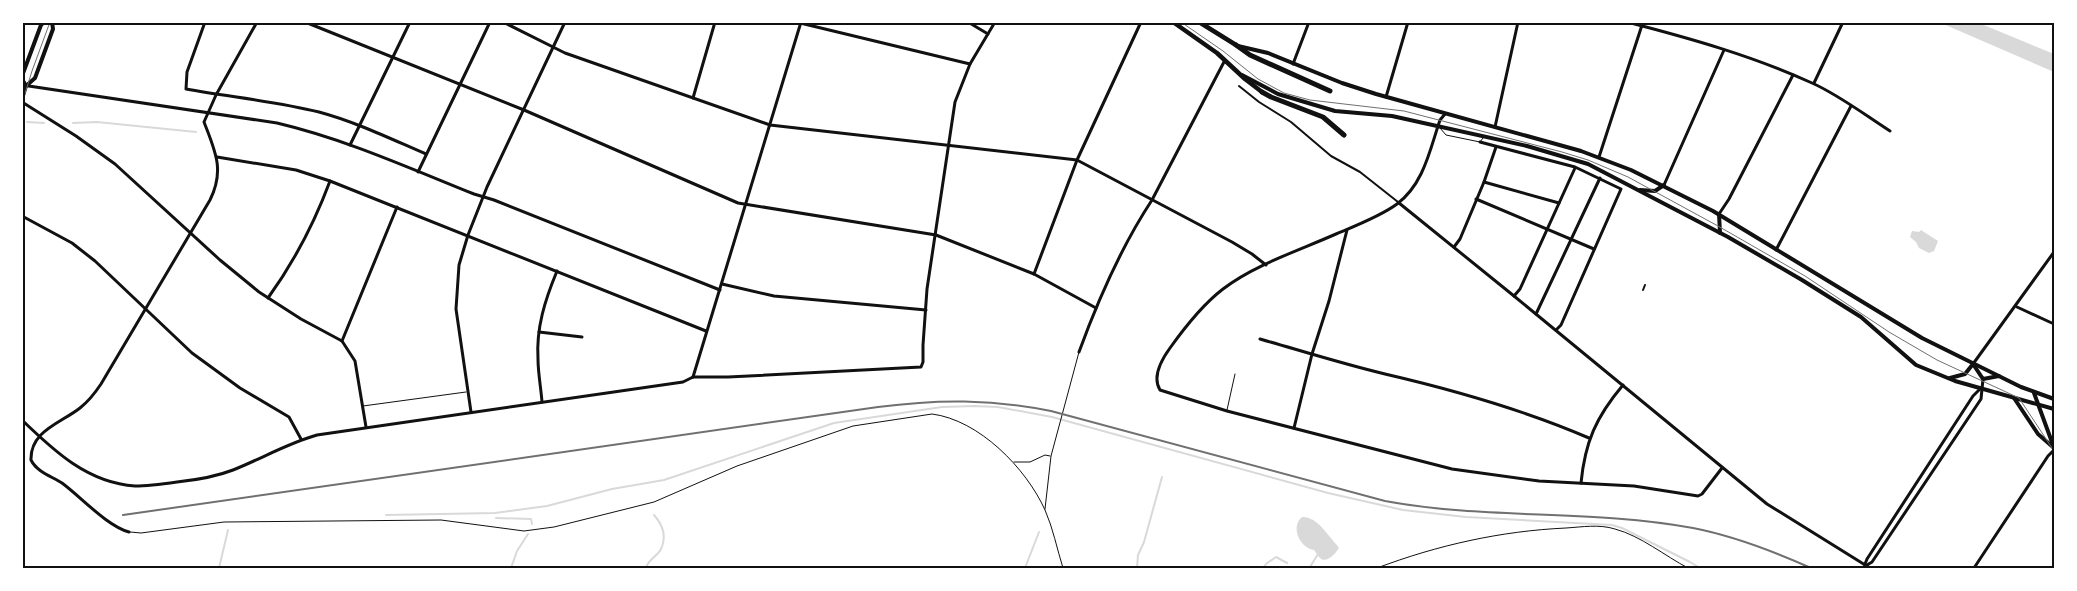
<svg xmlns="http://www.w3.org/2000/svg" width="2077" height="591" font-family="'PT Sans Narrow',sans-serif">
	<rect width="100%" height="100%" fill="#fff"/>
	<g fill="#d9d9d9">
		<path d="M1941,23H1979L2054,54V72Z"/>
		<path d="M1921,230L1938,241L1934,251L1929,253L1919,248L1916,242L1910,237L1912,231L1919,232Z"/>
		<path d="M1302,517C1316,516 1327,534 1336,544L1339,548C1335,554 1326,565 1319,557C1317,555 1316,552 1314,550C1300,548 1290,527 1302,517Z"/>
	</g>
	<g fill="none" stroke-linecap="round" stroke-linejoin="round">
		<g stroke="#d9d9d9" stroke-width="2">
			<path d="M27,122L44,123"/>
			<path d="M73,123L97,122L196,132"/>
			<path d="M386,515L495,513L547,506L612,489L664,480L834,423L942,407L974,406L998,407L1052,417L1328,493L1403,510L1466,517L1612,525L1622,528L1690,562L1700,568"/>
			<path d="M496,518L531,519L532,524"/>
			<path d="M1310,567L1318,554"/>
			<path d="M219,568L228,530"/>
			<path d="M511,568L517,551L528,534"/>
			<path d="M646,568C648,559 657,557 661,549C667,536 662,524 654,515"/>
			<path d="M1025,568L1039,532"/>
			<path d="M1137,568L1138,555L1144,542L1162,477"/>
			<path d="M1263,568L1266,564L1276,557L1287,563"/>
		</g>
		<g stroke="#111" stroke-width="1">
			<path d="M1440,128L1446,135L1480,142L1483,138"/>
			<path d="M363,406L466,392"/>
			<path d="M1227,410L1235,374"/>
			<path d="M1014,462H1030L1045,455L1050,456"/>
			<path d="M1045,509L1051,456L1079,352"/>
			<path d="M130,532L141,533L224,522L441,520L524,531L554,527L654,502L737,466L853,426L932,414C979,420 1026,468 1045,510C1053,528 1057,549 1063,568"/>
			<path d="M1377,568C1438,545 1501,531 1566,528C1582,527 1599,524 1615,529C1641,536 1665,556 1688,568"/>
		</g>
		<g stroke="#111" stroke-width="2">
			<path d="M1239,86L1259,102L1291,122L1331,156L1360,172L1398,202"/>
			<path d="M1643,290L1645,285"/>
		</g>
		<g stroke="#111" stroke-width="3">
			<path d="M205,22L187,72L186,89C230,97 275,101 319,112C356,122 391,139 426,154"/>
			<path d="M305,22L524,110L738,203L936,235L1034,274L1096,308"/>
			<path d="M503,22L565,53L770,125L1077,160L1232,242L1252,254L1266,265"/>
			<path d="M796,22L970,64"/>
			<path d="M968,22L988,34"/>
			<path d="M1627,22C1689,38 1753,56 1812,83C1839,95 1865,115 1890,131"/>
			<path d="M1293,64L1309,22"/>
			<path d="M1814,83L1843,22"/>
			<path d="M22,85L277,123C345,139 409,168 474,194L494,200L720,290"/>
			<path d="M1386,97L1408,22"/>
			<path d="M693,98L715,22"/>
			<path d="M22,102L76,136L115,164L220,260L259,292L301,319L342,341L355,361L366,427"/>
			<path d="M1445,114L1440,120C1430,149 1424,184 1397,204C1381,216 1355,226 1336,234C1300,250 1254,265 1223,289C1202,305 1185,327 1170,348C1162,359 1152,377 1160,390L1227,411L1452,469L1539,481L1634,486L1698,496L1702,494L1722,468"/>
			<path d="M1495,127L1518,22"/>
			<path d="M1480,142L1575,167L1621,189L1561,325L1556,330"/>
			<path d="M350,145L410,22"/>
			<path d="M217,157L296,170L330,181L706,331"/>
			<path d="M1599,157L1643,22"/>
			<path d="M418,172L490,22"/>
			<path d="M1484,182L1559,203"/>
			<path d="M1664,185L1724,50"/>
			<path d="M1476,199L1594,249"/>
			<path d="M1399,203L1514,296L1767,504L1870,568"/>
			<path d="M1719,214L1729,199L1793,75"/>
			<path d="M22,216L72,243L95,261L192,353L240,388L289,417L301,439"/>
			<path d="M1454,247L1460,239L1484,182L1496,147"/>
			<path d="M1776,250L1851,106"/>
			<path d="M1034,274L1077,160L1141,22"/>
			<path d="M722,284L774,296L926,310"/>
			<path d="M1514,296L1520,289L1575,168"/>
			<path d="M268,298C294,262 314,224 330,181"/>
			<path d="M2017,307L2054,324"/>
			<path d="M1536,314L1600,178"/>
			<path d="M539,332L582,337"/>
			<path d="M1260,339C1302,351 1343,364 1385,374C1454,390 1524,410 1589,438"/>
			<path d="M342,341L397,207"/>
			<path d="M1079,352C1098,300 1121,247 1152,200L1225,60"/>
			<path d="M1973,364L2054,252"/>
			<path d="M693,377H728L921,367L923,362V345L927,289L955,102L970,64L995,22"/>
			<path d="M693,377L801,22"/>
			<path d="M542,402C541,388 538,373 538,359C536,328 545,300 557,271"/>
			<path d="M471,412L456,309L459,265L468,235L487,187L565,22"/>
			<path d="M22,420C54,451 88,483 135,486C149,486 163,484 177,482C196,480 215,477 233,470C261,459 288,443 317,435L683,382L693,377"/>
			<path d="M1294,428L1312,354L1329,301L1347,230"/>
			<path d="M1581,483C1585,442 1596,417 1623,385"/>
			<path d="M129,532C107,526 81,497 62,483C51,476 37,472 31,460C30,431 61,423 80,408C89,401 95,393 101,384L210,200C225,170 215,151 204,122L216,95L257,22"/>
			<path d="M1865,564L1867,559L1973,396L1981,388"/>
			<path d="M1862,568L1872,562L1981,399L1983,379"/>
			<path d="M1974,568L2048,456L2054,450"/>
		</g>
		<g stroke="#111" stroke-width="4">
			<path d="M2034,393L2053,445"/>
			<path d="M2014,398L2038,434L2054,448"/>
		</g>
		<g stroke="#111" stroke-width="4">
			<path d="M1238,46L1268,53L1342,83L1376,94L1581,151L1631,170L1713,211L1922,338L2021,387L2054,399"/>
			<path d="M1242,75L1278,94L1335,111L1392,116L1527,146L1588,164L1728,237L1802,280L1861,317L1916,365L1955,381L2054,409"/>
			<path d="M22,76L41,25L44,22"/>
			<path d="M22,79L26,86"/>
			<path d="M22,99L26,86L35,78L53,29L52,22"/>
			<path d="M1640,190L1655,191L1664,185"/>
			<path d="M1719,214L1720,233"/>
			<path d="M1950,378L1965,374L1973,364L1983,379L1999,376"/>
		</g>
		<g stroke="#111" stroke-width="4.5">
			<path d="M1173,22L1217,53L1245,79L1262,92"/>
			<path d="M1199,22L1236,45"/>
		</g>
		<g stroke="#111" stroke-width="5">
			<path d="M1236,45L1250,55L1330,91"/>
			<path d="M1262,92L1271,97L1323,117L1344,135"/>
		</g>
		<g stroke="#707070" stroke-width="1">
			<path d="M1181,22L1223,51L1258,79L1284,93L1310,100L1404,111L1562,152L1588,160L1628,177L1718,226L1805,276L1889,332L1937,360L2019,398L2054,451"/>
			<path d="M22,103L32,71L50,22"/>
		</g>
		<path stroke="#707070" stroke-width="2" d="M123,515L878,407C939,399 990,399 1051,411L1385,501C1487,520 1591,509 1693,528C1734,536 1773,551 1811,568"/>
	</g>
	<rect width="2077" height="591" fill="none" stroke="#ffffff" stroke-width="48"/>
	<rect x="24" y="24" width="2029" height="543" fill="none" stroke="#111" stroke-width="2"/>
</svg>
